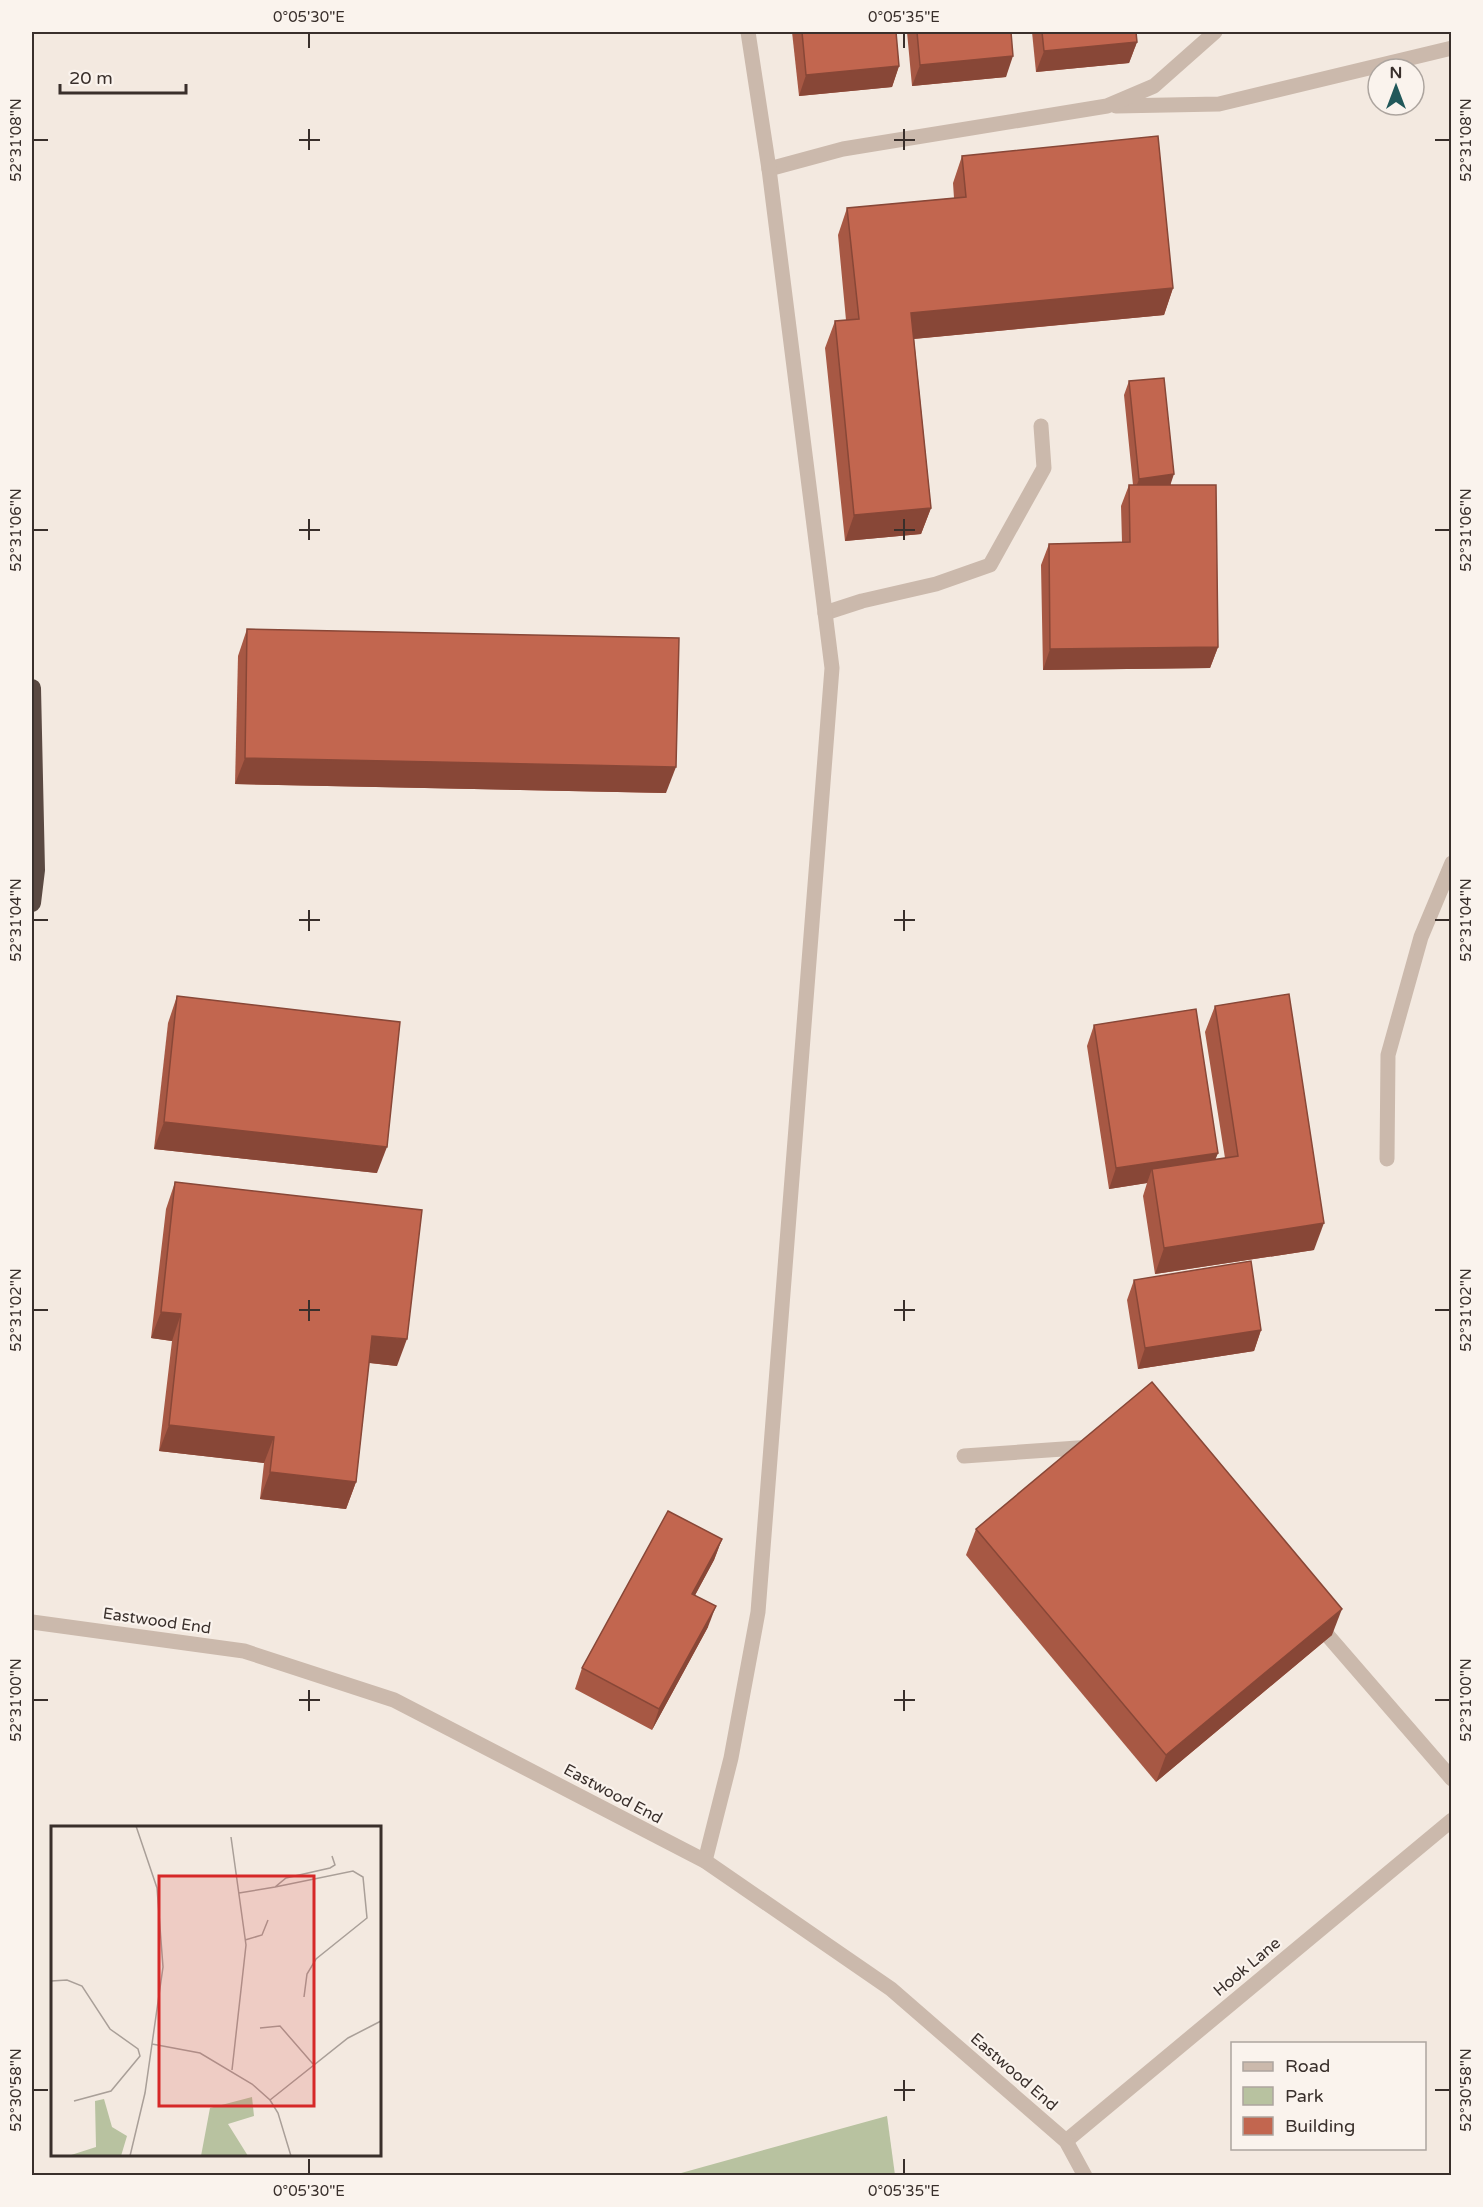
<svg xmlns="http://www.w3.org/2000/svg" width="1483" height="2207" font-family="'Varela Round',sans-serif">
	<rect width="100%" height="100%" fill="#f3e9e0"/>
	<path fill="#b8c2a0" d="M887,2116L895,2175H674Z"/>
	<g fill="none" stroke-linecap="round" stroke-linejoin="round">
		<g stroke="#cbb9ac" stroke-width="15">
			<path d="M1116,106L1219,104L1452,48"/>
			<path d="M769,169L843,149L1107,106L1154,86L1215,32"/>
			<path d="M825,613L862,601L936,584L990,565L1044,468L1041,426"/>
			<path d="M1387,1159L1388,1055L1421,937L1452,863"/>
			<path d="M964,1456L1092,1447"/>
			<path d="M1316,1622L1452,1779"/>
			<path d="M705,1861L731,1758L758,1612L832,668L769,169L748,32"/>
			<path d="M1066,2141L1452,1820"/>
		</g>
		<path stroke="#cbb9ac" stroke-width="15" d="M32,1622L244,1651L394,1700L705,1861L891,1989L1066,2141L1085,2176"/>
		<path stroke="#5a4942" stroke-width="18" d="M32,688L36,870L32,903"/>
	</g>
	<g fill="#a75844">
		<path d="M792,32H896L899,66L892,87L799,96Z"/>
		<path d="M907,32H1011L1006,77L912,86Z"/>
		<path d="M1032,32H1136L1137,42L1129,63L1036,72Z"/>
		<path d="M962,156L1173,288L1164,315L914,339L931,508L921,534L845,541L825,348L835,321L846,320L838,235L847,208L954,198L953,183Z"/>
		<path d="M1129,381L1171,485L1218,647L1210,668L1043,670L1041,565L1049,544L1122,542L1121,506L1129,485H1133L1124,395Z"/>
		<path d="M247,629L666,793L235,784L238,656Z"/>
		<path d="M177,996L377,1173L154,1149L168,1023Z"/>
		<path d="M1215,1006L1314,1250L1155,1274L1143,1196L1147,1183L1109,1189L1087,1046L1094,1025L1218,1153L1215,1159L1225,1158L1205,1032Z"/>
		<path d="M175,1182L397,1366L369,1363L356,1482L346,1509L260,1499L264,1463L159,1451L172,1341L151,1338L166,1209Z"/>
		<path d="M1134,1280L1261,1330L1254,1351L1138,1369L1127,1300Z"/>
		<path d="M976,1529L1332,1635L1156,1782L966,1555Z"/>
		<path d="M722,1539L714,1560L695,1595L708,1627L652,1730L575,1689L582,1668Z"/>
	</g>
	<g fill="#884737">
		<path d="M1137,42L1129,63L1036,72L1044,51Z"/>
		<path d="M1013,56L1006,77L912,86L920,65Z"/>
		<path d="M899,66L892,87L799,96L806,75Z"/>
		<path d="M1173,288L1164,315L902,340L911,313Z"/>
		<path d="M1174,474L1169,489L1134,493L1139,479Z"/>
		<path d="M931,508L921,534L845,541L854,515Z"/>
		<path d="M1218,647L1210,668L1043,670L1050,649Z"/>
		<path d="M245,758L676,767L666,793L235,784Z"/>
		<path d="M164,1122L387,1147L377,1173L154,1149Z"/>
		<path d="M1218,1153L1210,1173L1152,1169L1147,1183L1109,1189L1116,1168Z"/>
		<path d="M1324,1223L1314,1250L1155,1274L1164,1248Z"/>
		<path d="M161,1312L181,1314L172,1341L151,1338Z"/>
		<path d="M1261,1330L1254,1351L1138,1369L1145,1348Z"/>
		<path d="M372,1336L407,1339L397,1366L362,1362Z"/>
		<path d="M169,1425L274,1437L264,1463L159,1451Z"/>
		<path d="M270,1472L356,1482L346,1509L260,1499Z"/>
		<path d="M722,1539L714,1560L685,1614L692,1594Z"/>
		<path d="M716,1606L708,1627L652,1730L659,1709Z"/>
		<path d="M1342,1609L1332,1635L1156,1782L1166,1755Z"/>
	</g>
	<g fill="#c2664f" stroke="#884737" stroke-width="1.5">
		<path d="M802,32H896L899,66L806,75Z"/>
		<path d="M917,32H1011L1013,56L920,65Z"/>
		<path d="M1042,32H1136L1137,42L1044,51Z"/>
		<path d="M1158,136L1173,288L911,313L931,508L854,515L835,321L859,319L847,208L966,197L962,156Z"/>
		<path d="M1164,378L1174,474L1139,479L1129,381Z"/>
		<path d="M1129,485H1216L1218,647L1050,649L1049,544L1130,542Z"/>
		<path d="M247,629L679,638L676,767L245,758Z"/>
		<path d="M1289,994L1324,1223L1164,1248L1152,1169L1238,1156L1215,1006Z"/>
		<path d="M177,996L400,1022L387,1147L164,1122Z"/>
		<path d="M1196,1009L1218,1153L1116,1168L1094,1025Z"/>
		<path d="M175,1182L422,1210L407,1339L372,1336L356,1482L270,1472L274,1437L169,1425L181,1314L161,1312Z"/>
		<path d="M1251,1261L1261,1330L1145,1348L1134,1280Z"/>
		<path d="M1152,1382L1342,1609L1166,1755L976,1529Z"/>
		<path d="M668,1511L722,1539L692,1594L716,1606L659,1709L582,1668Z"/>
	</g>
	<path fill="none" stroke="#392f2b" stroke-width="2" d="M309,33V48M904,33V48M309,129V150M904,129V150M33,140H48M299,140H320M894,140H915M1435,140H1450M309,519V540M904,519V540M33,530H48M299,530H320M894,530H915M1435,530H1450M309,910V931M904,910V931M33,920H48M299,920H320M894,920H915M1435,920H1450M309,1300V1321M904,1300V1321M33,1310H48M299,1310H320M894,1310H915M1435,1310H1450M309,1690V1711M904,1690V1711M33,1700H48M299,1700H320M894,1700H915M1435,1700H1450M904,2080V2101M33,2090H48M894,2090H915M1435,2090H1450M309,2159V2174M904,2159V2174"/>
	<g text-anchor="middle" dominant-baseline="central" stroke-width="4.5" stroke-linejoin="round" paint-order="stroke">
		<g font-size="16" fill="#392f2b" stroke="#faf3ed">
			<text transform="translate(157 1621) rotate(8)">Eastwood End</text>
			<text transform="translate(613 1794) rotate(28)">Eastwood End</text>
			<text transform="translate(1247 1967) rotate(-40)">Hook Lane</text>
			<text transform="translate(1014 2072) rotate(41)">Eastwood End</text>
		</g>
	</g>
	<g transform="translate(51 1826)">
		<rect width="330" height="330" fill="#f3e9e0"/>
		<path d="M201,271L203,290L177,298L197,330H150L159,282ZM53,273L61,301L76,310L70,330H17L45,321L44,275Z" fill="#b8c2a0"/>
		<path fill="none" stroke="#a99f98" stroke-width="1.5" d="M180,11L195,119L181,244M224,61L302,45L312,51L316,92L265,133L256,148L253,171M188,67L224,61L235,52L279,42L284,39L281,30M194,114L211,109L217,94M0,155L16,154L31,160L59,203L87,223L89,230L60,265L23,275M209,202L229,200L262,238M101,218L149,227L201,258L219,274L227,287L240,330M219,274L297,212L330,195M79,330L94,267L112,141L106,62L85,0M243,330H266"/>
		<path fill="#d62828" fill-opacity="0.15" stroke="#d62828" stroke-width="3" d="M108,50H263V280H108Z"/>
		<rect width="330" height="330" fill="none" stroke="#392f2b" stroke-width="3"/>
	</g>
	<rect width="1483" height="2207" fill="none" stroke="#faf3ed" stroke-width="66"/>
	<rect x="1231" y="2042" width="195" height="108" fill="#faf3ed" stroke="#ada59f" stroke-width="1.5"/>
	<rect x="1243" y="2062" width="30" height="9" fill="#cbb9ac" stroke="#ada59f" stroke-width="1.5"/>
	<text x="1285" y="2072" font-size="18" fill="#392f2b">Road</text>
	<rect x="1243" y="2087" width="30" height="18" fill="#b8c2a0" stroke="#ada59f" stroke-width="1.5"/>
	<text x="1285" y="2102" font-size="18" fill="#392f2b">Park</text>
	<rect x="1243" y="2117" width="30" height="18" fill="#c2664f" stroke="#ada59f" stroke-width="1.5"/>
	<text x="1285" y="2132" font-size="18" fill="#392f2b">Building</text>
	<g transform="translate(1396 87)"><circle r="28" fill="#faf3ed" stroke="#ada59f" stroke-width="1.5"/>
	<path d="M0-4.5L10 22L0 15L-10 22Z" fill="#21585a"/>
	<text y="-9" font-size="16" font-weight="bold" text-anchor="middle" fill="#392f2b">N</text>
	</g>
	<path d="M60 84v9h126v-9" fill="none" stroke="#392f2b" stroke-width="3"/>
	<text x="69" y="84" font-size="18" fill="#392f2b" stroke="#faf3ed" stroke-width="4.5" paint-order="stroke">20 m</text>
	<rect x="33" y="33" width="1417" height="2141" fill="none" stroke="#392f2b" stroke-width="2"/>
	<g font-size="15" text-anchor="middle" fill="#392f2b">
		<text x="309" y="22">0°05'30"E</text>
		<text x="904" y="22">0°05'35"E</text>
		<text transform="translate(16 140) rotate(-90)" y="5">52°31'08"N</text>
		<text transform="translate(1466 140) rotate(-90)" y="5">52°31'08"N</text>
		<text transform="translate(16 530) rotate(-90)" y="5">52°31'06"N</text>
		<text transform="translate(1466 530) rotate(-90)" y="5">52°31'06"N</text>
		<text transform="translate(16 920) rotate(-90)" y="5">52°31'04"N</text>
		<text transform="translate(1466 920) rotate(-90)" y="5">52°31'04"N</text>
		<text transform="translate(16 1310) rotate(-90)" y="5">52°31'02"N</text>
		<text transform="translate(1466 1310) rotate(-90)" y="5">52°31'02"N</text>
		<text transform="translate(16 1700) rotate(-90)" y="5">52°31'00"N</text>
		<text transform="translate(1466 1700) rotate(-90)" y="5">52°31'00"N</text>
		<text transform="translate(16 2090) rotate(-90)" y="5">52°30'58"N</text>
		<text transform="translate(1466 2090) rotate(-90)" y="5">52°30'58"N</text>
		<text x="309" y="2196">0°05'30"E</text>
		<text x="904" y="2196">0°05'35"E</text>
	</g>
</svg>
